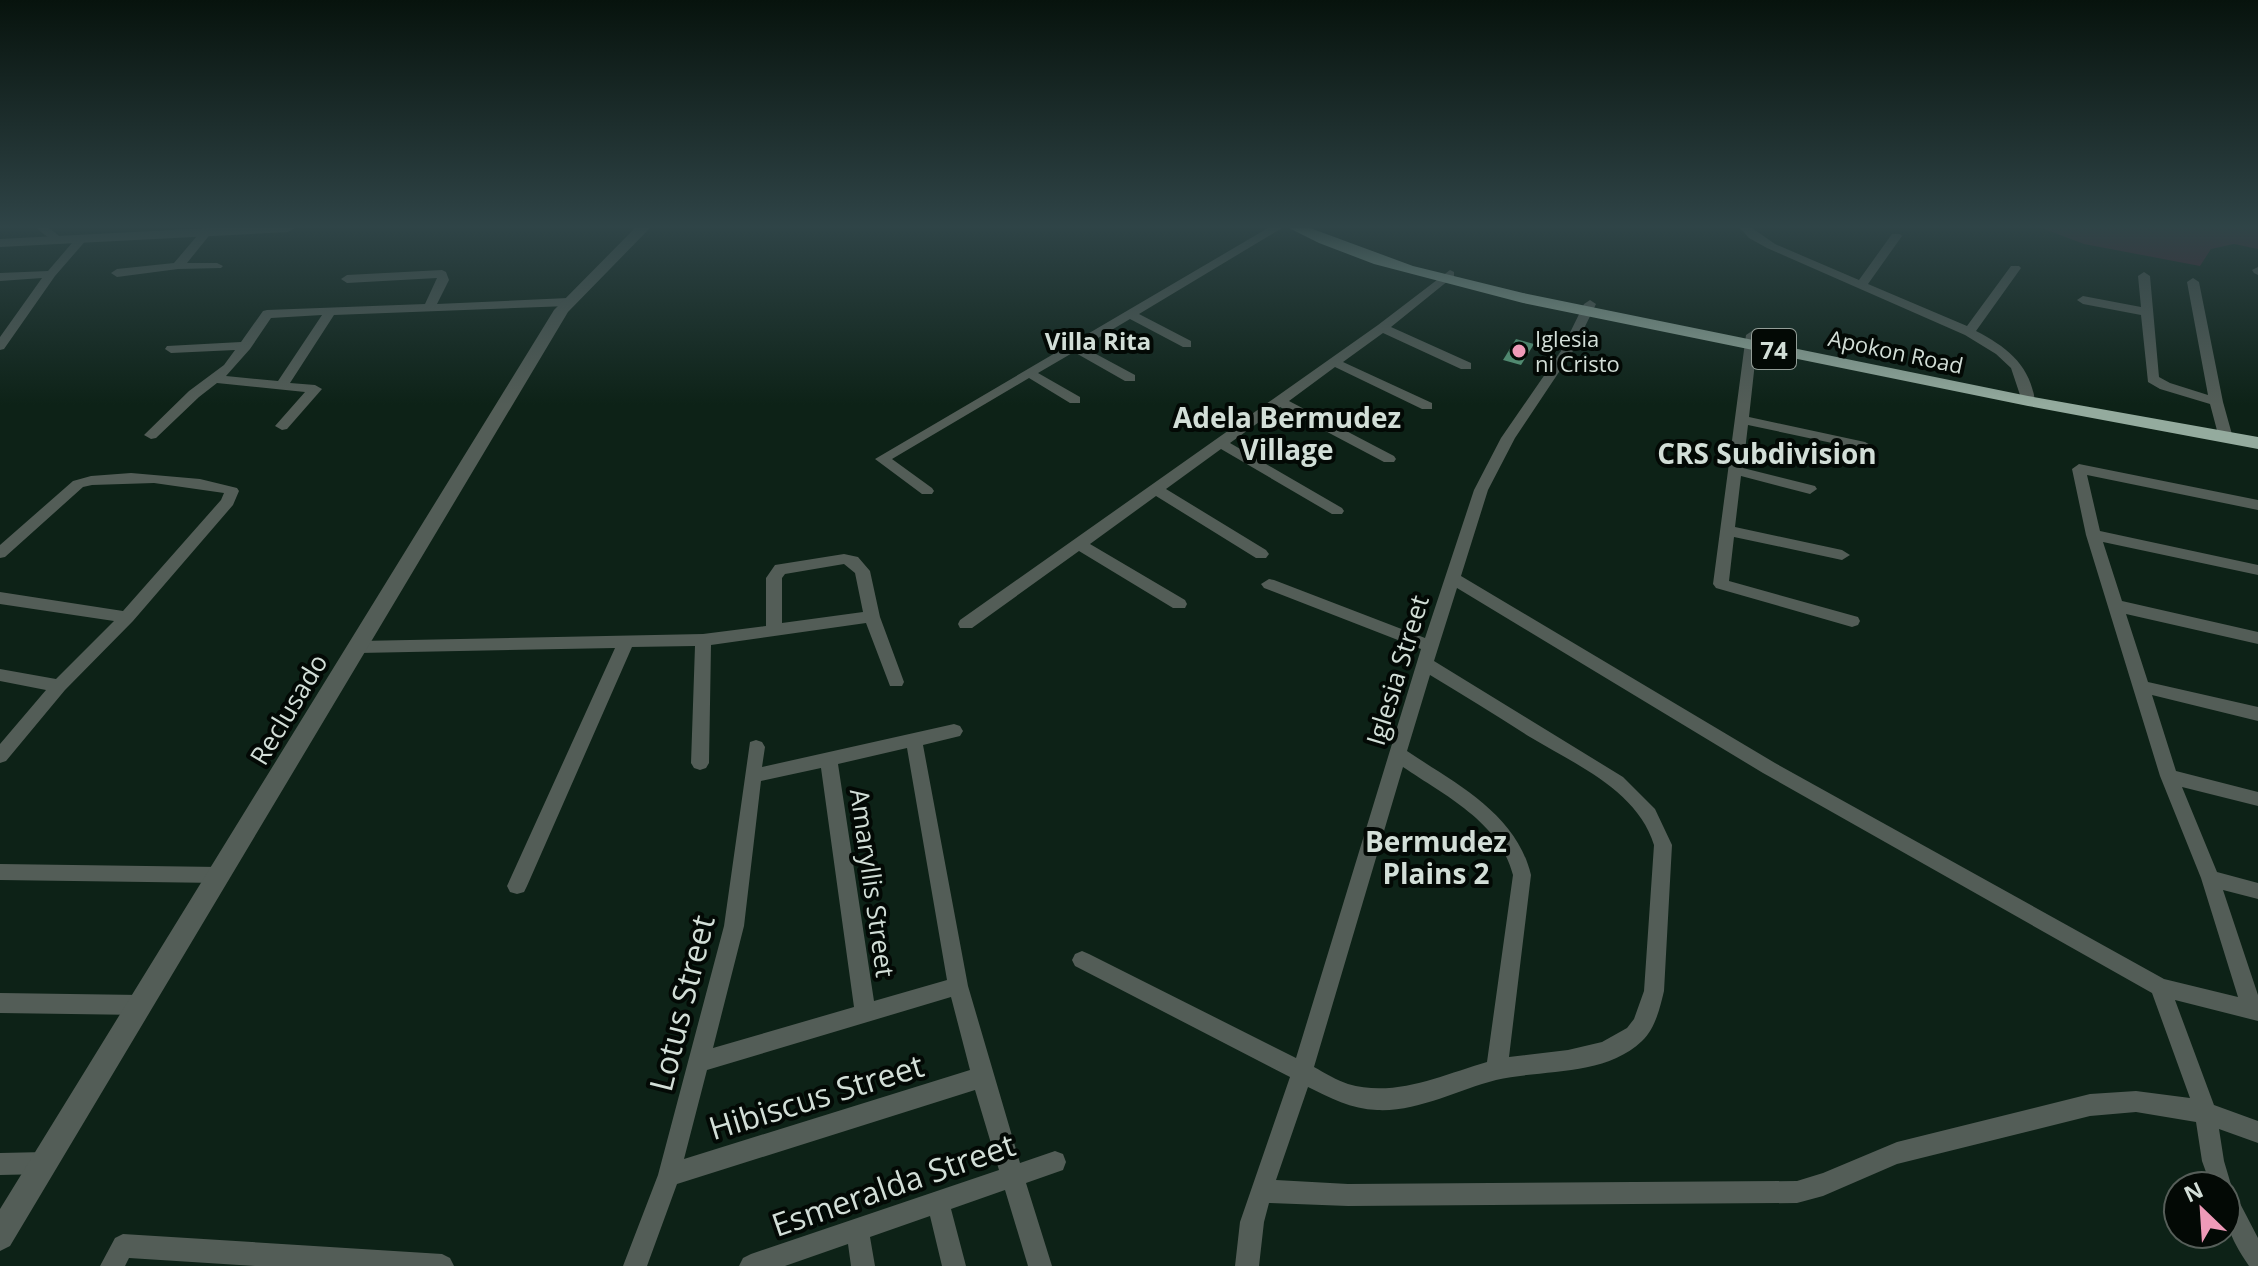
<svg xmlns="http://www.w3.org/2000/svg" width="2258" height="1266" font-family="'Open Sans',sans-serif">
	<rect width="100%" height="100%" fill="#0d2217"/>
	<path fill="#4e1e32" d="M2042,228H2258V249L2234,244L2211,249L2200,266L2084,244Z"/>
	<path fill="#5ba07d" d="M1516,339L1534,344L1521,365L1503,360Z"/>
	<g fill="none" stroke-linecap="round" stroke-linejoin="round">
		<g fill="#535d57" fill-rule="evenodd">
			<path d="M36,228H49L63,239L53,241Z"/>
			<path d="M1268,228H1282L1139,314L1191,341V347H1183L1130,319L1083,347L1135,375V381H1125L1074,352L1038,373L1080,397V403H1070L1029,378L892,459L932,488L934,491L932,494H922L875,459Z"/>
			<path d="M1740,228H1752L1775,244L1859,280L1892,234H1900L1902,236L1868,284L1967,326L2011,266H2019L2021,268L1976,331C2007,347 2030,365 2035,401L2033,404H2023L2011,368L1996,354L1965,335L1767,248L1749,238Z"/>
			<path d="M206,229L212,232L187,263H217L223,266L221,268L178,269L117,277L111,273L117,269L174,263L202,230Z"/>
			<path d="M78,236L88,238L55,276L4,349L0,350V337L42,278L0,281V273L48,271Z"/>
			<path d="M2258,267V275L2254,273L2252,270Z"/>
			<path d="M442,270L446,272L449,280L437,304L568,298L574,302L568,306L334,315L290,383L315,385L322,389L287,429L282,430L275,426L305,392L217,383L199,397L156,438L151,439L144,435L189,391L224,365L235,350L171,353L165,349L167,346L241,342L263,311L267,310L425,304L437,278L347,283L341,279L347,275ZM322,315L278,381L226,376L250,349L271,318Z"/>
			<path d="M1450,270L1454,272V276L1391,327L1471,363V369H1461L1383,333L1343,362L1432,403V409H1422L1335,367L1289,401L1394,456L1396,459L1394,462H1384L1280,407L1230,443L1342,508L1344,511L1342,514H1332L1221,449L1166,489L1266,550L1269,554L1266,558H1256L1156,496L1090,544L1185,600L1187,604L1185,608H1173L1079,551L972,628H960L958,624L960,620L1378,325Z"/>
			<path d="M2144,272L2150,276L2159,377L2170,383L2208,395L2187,282L2193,278L2199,282L2223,402L2233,438L2231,441H2221L2219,438L2210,404L2160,389L2148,382L2141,315L2083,304L2077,300L2083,296L2141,307L2138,276Z"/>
			<path d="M1590,300L1596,304L1573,351L1515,438L1488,490L1461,576L1775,763L2164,979L2238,997L2201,878L2160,776L2086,535L2072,469L2079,464L2258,500V510L2087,475L2100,531L2258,565V575L2103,542L2122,601L2258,632V644L2126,614L2148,682L2258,707V721L2152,695L2176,771L2258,792V806L2182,787L2217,872L2258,883V899L2223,890L2258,995V1021L2175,1000L2214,1105L2258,1121V1143L2219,1129L2224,1161L2232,1188L2258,1238V1266H2249C2227,1233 2226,1225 2226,1186H2211L2202,1161L2196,1122L2136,1112L2090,1116L1897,1164L1823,1196L1797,1203L1348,1206L1269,1203L1264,1222L1259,1266H1235L1240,1222L1290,1077L1075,966L1072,960L1075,954L1082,951L1089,954L1296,1058L1421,649L1264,588L1261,584L1269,579L1274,580L1425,638L1474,490L1501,438L1561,351L1584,304ZM1457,588L1763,773L2152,993L2190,1098L2136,1091L2090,1094L1897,1142L1823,1173L1797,1181L1348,1184L1276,1180L1308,1087C1330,1098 1351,1109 1377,1110C1418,1112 1457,1090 1496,1080C1543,1069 1604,1077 1642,1041C1655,1029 1660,1008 1664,991L1672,845L1655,809L1623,777L1434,661ZM1430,675C1463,695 1497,716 1530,737C1575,764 1638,791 1654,845L1644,991L1634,1019L1627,1028L1602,1042L1568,1050L1509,1057L1531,875C1516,813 1456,784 1407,751ZM1403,767C1444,795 1500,822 1513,875L1487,1062C1442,1075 1395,1098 1348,1084C1336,1080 1325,1073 1314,1067Z"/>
			<path d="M1752,331L1758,335L1749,417L1865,442L1872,446L1865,450L1748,425L1743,468L1815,486L1817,489L1810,494L1741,476L1735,527L1842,550L1850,555L1842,560L1734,537L1729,581L1858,617L1860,621L1858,625L1852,627L1716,588L1713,584L1746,335Z"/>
			<path d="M131,473L200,479L237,488L239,491L233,505L133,621L65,690L6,761L0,763V744L46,690L0,681V669L56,679L114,621L0,604V592L123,611L221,500L224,493L154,483L92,485L83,487L5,557L0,558V545L73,481L91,476Z"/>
			<path d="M844,554L858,557L870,571L880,617L904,682L902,686H890L866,623L711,645L709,763L706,768L700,770L694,768L691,763L695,646L632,647L527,886L524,892L517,894L510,892L507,886L615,648L359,653L351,647L359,641L703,634L766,626V578L775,565ZM844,564L855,573L863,612L782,623V578L785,574Z"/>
			<path d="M954,724L960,726L963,731L960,736L923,745L968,986L1020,1163L1055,1151L1063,1154L1066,1162L1063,1170L1026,1183L1052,1266H1028L1005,1190L951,1209L966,1266H942L930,1216L870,1237L875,1266H851L848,1244L785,1266H739L743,1258L751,1254L999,1170L975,1090L677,1184L647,1266H623L658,1175L724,926L750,742L756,740L762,742L765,747L762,767ZM907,748L947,980L874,1001L838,764ZM821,768L854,1007L713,1048L744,926L761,781ZM951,997L970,1070L684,1159L707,1070Z"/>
			<path d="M0,864L220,867L227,869L229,875L227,881L220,883L0,880Z"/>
			<path d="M0,993L141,995L148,998L151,1005L148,1012L141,1015L0,1013Z"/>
			<path d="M45,1152L53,1155L56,1163L53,1171L45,1174L0,1175V1153Z"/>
			<path d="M123,1234L442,1254L450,1258L454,1266H255L129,1258L125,1266H100L115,1238Z"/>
		</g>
		<g fill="#535d57" fill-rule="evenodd">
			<path d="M210,228H295L288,232L0,247V239Z"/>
			<path d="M635,228H650L568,312L10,1246L0,1251V1209L554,310Z"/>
		</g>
		<path fill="#94ab9e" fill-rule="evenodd" d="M1289,228H1310L1413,266L1523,293L2028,396L2258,437V449L2028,406L1523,303L1374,264L1319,243Z"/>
	</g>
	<linearGradient id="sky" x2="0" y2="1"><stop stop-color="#07130d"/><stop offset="0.56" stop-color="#2f4447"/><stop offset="1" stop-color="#2f4447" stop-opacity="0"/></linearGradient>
	<rect width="2258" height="405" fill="url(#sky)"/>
	<circle fill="#ef9ab8" stroke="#030905" stroke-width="3" cx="1519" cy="351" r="8"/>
	<g text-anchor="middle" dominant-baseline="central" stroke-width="8" stroke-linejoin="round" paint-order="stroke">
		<g font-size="22" fill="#d2ded7" stroke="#030905" text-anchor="start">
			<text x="1535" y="338">Iglesia<tspan x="1535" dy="25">ni Cristo</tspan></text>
		</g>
		<g font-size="22" fill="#d2ded7" stroke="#030905">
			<text transform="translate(1896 351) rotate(12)">Apokon Road</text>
		</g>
		<g font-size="24" font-weight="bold" fill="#d2ded7" stroke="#030905">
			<text x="1098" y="340">Villa Rita</text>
		</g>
		<rect fill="#030905" stroke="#949e98" stroke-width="2" x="1752" y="329" width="44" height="40" rx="6"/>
		<g font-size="24" font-weight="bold" fill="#d2ded7">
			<text x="1774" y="349">74</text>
		</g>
		<g font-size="26" fill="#d2ded7" stroke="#030905">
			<text transform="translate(1397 670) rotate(-73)">Iglesia Street</text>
			<text transform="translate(288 709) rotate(-59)">Reclusado</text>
			<text transform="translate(873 883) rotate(82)">Amaryllis Street</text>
		</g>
		<g font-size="28" font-weight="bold" fill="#d2ded7" stroke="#030905">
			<text x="1287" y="417">Adela Bermudez<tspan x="1287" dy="32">Village</tspan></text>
			<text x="1767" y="453">CRS Subdivision</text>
			<text x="1436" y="841">Bermudez<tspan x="1436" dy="32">Plains 2</tspan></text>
		</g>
		<g font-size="32" fill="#d2ded7" stroke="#030905">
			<text transform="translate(681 1003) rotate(-76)">Lotus Street</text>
			<text transform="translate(816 1096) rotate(-17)">Hibiscus Street</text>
			<text transform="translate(893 1184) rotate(-19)">Esmeralda Street</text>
		</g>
	</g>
	<g transform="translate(2202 1210) rotate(335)"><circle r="38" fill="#030905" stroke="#565e59" stroke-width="2"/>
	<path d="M0-6L14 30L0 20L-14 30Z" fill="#ef9ab8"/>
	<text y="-12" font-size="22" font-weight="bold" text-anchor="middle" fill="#d2ded7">N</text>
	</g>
</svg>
